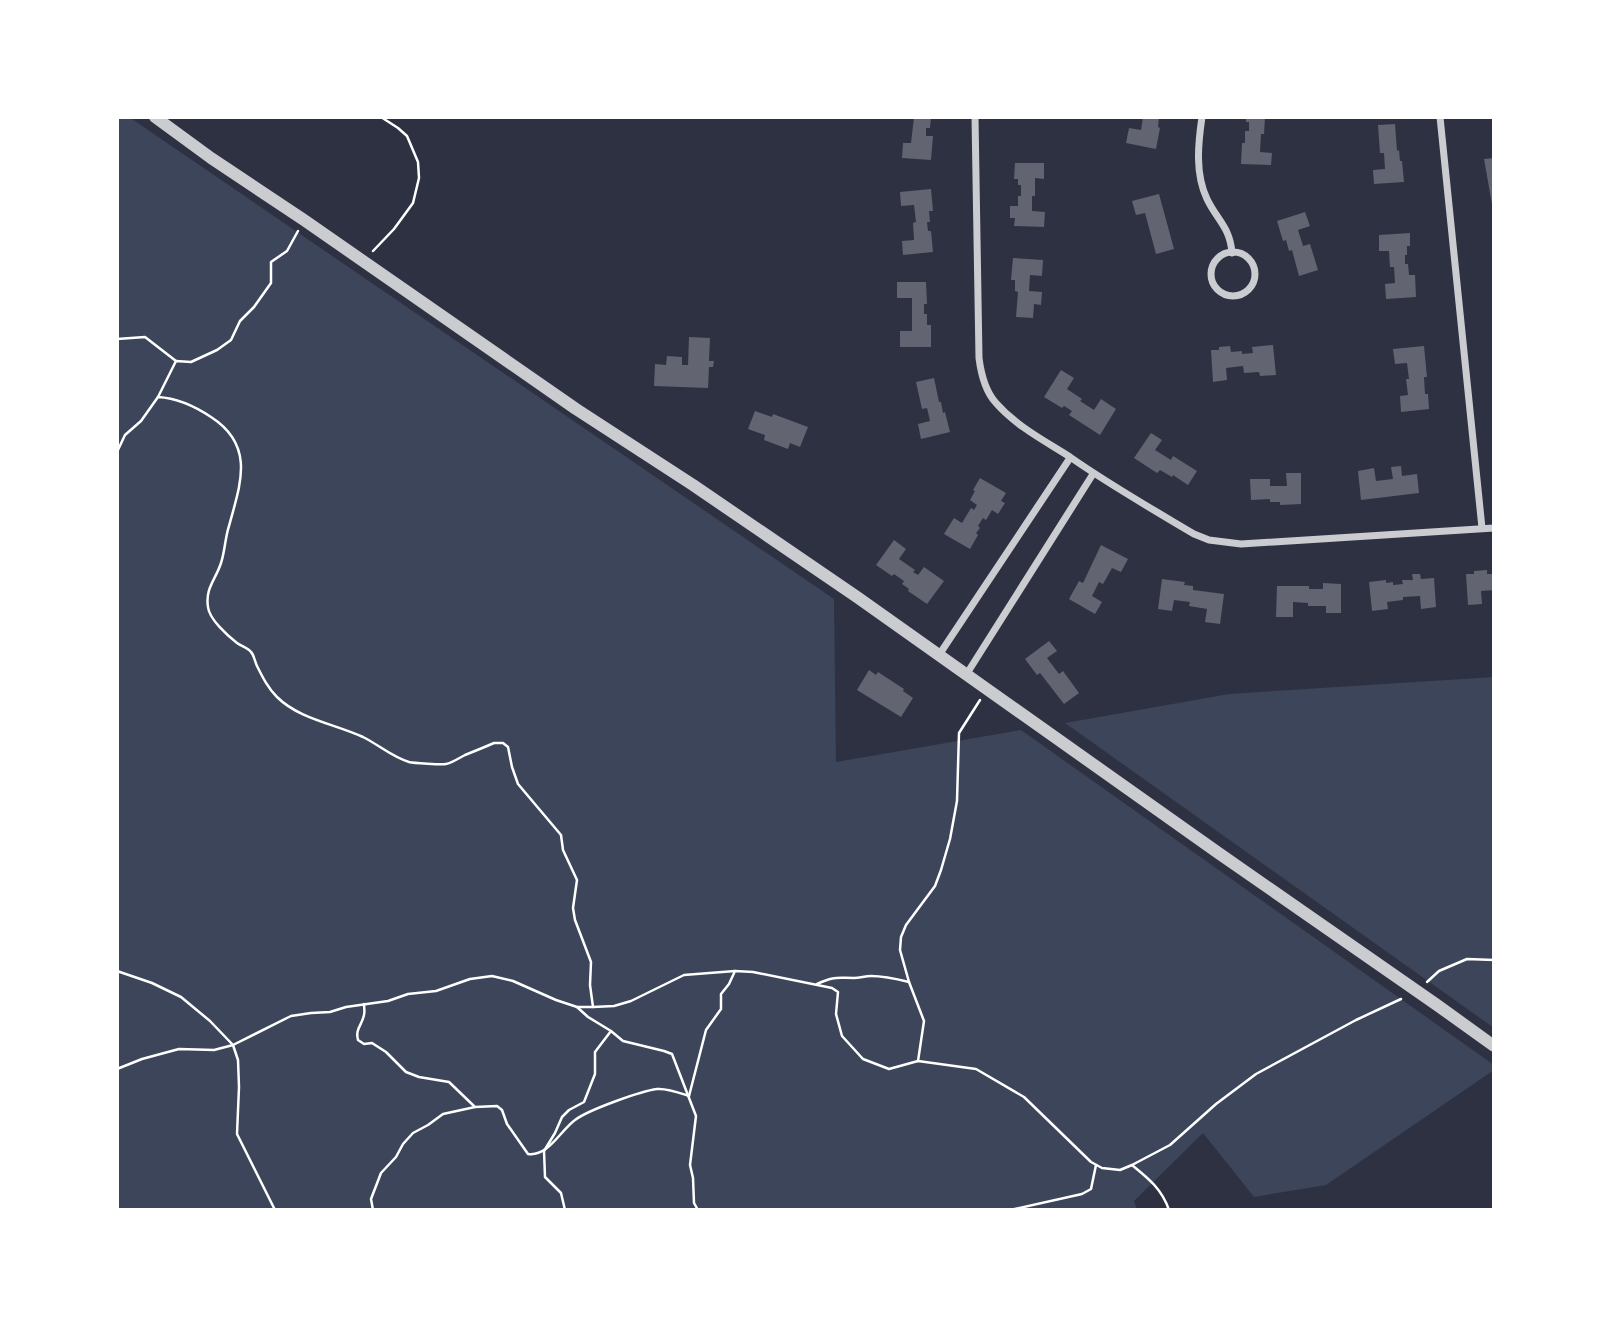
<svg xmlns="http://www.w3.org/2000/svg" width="1611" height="1327" font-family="'Space Grotesk',sans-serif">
	<rect width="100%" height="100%" fill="#2d3142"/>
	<g fill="#3c4559">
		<path d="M117,117H129L834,599L836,762L1021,730L1494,1065V1070L1326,1185L1254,1197L1203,1133L1134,1201L1137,1210H117Z"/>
		<path d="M1494,677V1028L1065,723L1229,694Z"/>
	</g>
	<g fill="#626471">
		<path d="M914,117H931L930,128H926V136H933L931,160L902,158L903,143H911Z"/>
		<path d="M1143,117H1159L1158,127L1160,128L1156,149L1126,143L1129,128L1141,130Z"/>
		<path d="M1246,117H1265L1264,134H1261L1260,152L1272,153L1271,165L1241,164L1242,143H1245V131H1249V122H1246Z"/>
		<path d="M1395,124L1397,151L1399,150L1400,161H1402L1404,182L1374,184L1373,170L1385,169L1384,153H1380L1378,125Z"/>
		<path d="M1494,158V204H1492L1484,159Z"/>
		<path d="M1015,163H1044V179L1035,178V196H1032V211L1045,212L1044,227L1014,226L1015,218H1010V206H1018V196H1021V185H1018V179H1014Z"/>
		<path d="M931,189L933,211H929L930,222H927L928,231H931L933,252L903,255L902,241L914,240L913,223L916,222L914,205L901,206L900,192Z"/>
		<path d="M1159,194L1174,249L1156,254L1145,213L1136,215L1132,201Z"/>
		<path d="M1305,212L1310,226L1298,230L1303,246L1310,244L1318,270L1299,276L1292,250L1289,251L1286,240L1283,241L1277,221Z"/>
		<path d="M1410,233V246H1407V255H1405V264H1408L1409,275H1415L1416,297L1386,299L1385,284L1395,283L1394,267H1390L1389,251H1379V235Z"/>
		<path d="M1013,258L1043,260L1042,276L1030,275L1029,291L1042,292L1041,305L1034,304L1033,318L1016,317L1018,292L1015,291V280H1011Z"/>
		<path d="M897,282H926L927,304H924V314H927V325H931V347H900V331H912V298H897Z"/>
		<path d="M689,337L710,338L709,361H714L713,367H709L708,388L654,386L655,364L666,365L667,356L682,357V365H688Z"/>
		<path d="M1273,345L1276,375L1260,376L1259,372L1244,373L1243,366L1226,368L1227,380L1213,382L1211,350H1219V347L1230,346L1231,352L1242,351V354L1253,353L1252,347Z"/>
		<path d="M1424,346L1427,377H1424L1425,394H1428L1429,409L1401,412L1400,396L1408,395L1406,379H1409L1407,363L1395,364L1393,349Z"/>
		<path d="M1061,370L1074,378L1067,389L1082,399L1080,401L1094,410L1101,399L1116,409L1100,435L1069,415L1072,411L1064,406L1062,408L1044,397Z"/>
		<path d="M934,378L939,402H941L943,413L945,412L950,432L921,439L918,424L930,421L927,408L922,409L916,382Z"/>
		<path d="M755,411L772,417L773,414L808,427L800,447L790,443L788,449L764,440L765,435L748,429Z"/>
		<path d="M1151,433L1162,440L1155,450L1171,460L1173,456L1197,471L1188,485L1173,475L1172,477L1160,470L1157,473L1134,458Z"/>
		<path d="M1401,466L1402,476L1417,474L1419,493L1361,500L1358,471L1374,468L1376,481L1393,479L1391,467Z"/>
		<path d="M1286,473H1301V504L1280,505V502H1270V499L1251,500L1250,479H1270V486H1287Z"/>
		<path d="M980,478L1006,493L1001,501L1005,503L998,514L992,510L986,520L983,518L978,526L980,528L976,533L978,535L970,549L944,534L954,518L962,523L971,508L974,510L977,505L970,500L975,491L973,490Z"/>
		<path d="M894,540L906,549L899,559L915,570L913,572L918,575L924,567L944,581L927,604L908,591L909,589L902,584L904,581L894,574L892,576L876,565Z"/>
		<path d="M1101,545L1128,559L1121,572L1112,568L1103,584L1099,582L1092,596L1102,602L1095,614L1069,599L1079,581L1083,583Z"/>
		<path d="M1487,570V574H1494V590L1481,591L1482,604L1468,605L1466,574H1474V571Z"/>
		<path d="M1412,574H1420L1421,579L1434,578L1436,607L1421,609L1420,596L1403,597V600L1387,602L1388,609L1372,611L1369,582L1386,580V583L1393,582V585L1403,584L1402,580H1413Z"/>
		<path d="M1162,579L1185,582L1184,585L1193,586V590L1224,594L1220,624L1205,622L1207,609L1189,606L1190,602L1174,600L1172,611L1158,609Z"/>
		<path d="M1323,583L1341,584V613H1326V606H1308V603L1293,602V617H1276L1277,586H1309V589H1323Z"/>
		<path d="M1049,641L1057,651L1047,658L1059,674L1063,671L1079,693L1064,704L1040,673L1037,675L1025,659Z"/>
		<path d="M869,670L876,675L878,672L904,689L903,691L913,698L901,717L857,690Z"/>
	</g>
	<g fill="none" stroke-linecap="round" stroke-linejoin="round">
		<g stroke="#fff" stroke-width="2.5">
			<path d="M373,251L394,229L413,203L419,178L418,162L407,136L398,128L381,117"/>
			<path d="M117,339L145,337L176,361"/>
			<path d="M158,397L176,361L191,362L217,350L231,340L240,321L254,307L271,283V262L287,251L298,231"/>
			<path d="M117,452L125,435L141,421L158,397C176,398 196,407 211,417C256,446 240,485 229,526C225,538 225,551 221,563C216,579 205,588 208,607C209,619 228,636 237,643C241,646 248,648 251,652C254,655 255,662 257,666C263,678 268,688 277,697C299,719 335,724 363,737C379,745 392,757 409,762C413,763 442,765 446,764C452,763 459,758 465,755C475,751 485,747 494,743H503L508,747L512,767L518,784L561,835L563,850L577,880L573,908L575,920L591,962L590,985L593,1007"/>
			<path d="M117,971L152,983L181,997L210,1021L233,1045L238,1060L239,1087L237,1134L275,1210"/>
			<path d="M1427,982L1439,971L1467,959L1494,960"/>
			<path d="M817,984C834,976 836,978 854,978C860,978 865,976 871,976C884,976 897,979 909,982"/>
			<path d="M364,1004C364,1008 365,1011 364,1015C362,1025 355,1029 358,1040L364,1044L372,1043L386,1052L406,1072L419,1077L449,1082L475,1107"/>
			<path d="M577,1007L588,1017L611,1031L623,1041L664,1051L672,1054L696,1116L690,1165L693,1178L694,1203L698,1210"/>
			<path d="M918,1061L924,1021L909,982L900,950L901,937L906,925L935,886L941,870L950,839L957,801L959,733L980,700"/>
			<path d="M117,1069L142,1059L179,1049L214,1050L233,1045L291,1016L311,1013L330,1012L346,1007L388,1001L408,994L436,991L470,979L492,976L513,981L556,1000L577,1007H593L614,1006L631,1001L684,975L735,971"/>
			<path d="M689,1096L706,1030L721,1009V994L729,984L735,971L753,972L832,988L838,992L836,1014L842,1036L863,1059L889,1069L918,1061L976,1069L1024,1097L1091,1162L1102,1168L1120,1170L1132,1165L1170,1145L1216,1104L1256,1074L1356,1020L1401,999"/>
			<path d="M1132,1165C1148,1178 1162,1189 1169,1210"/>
			<path d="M373,1210L371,1199L381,1173L396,1157L403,1144L413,1133L428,1125L443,1114L475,1107L497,1106L502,1110L507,1124L528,1154C548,1157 560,1131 575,1120C588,1110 641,1091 657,1089C667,1088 680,1093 689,1096"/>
			<path d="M565,1210L561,1193L545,1177L544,1151L555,1133L562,1117L569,1110L584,1102L595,1074V1052L611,1031"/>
			<path d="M1010,1210L1082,1194L1091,1189L1096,1165"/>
		</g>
		<g stroke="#caccd0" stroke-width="7">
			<path d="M975,117L979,358C981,374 985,391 996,403C1016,426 1045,441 1070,457C1110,485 1152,509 1194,534L1209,540L1241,544L1494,528"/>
			<path d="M1202,117C1198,144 1195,174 1207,199C1217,220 1230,227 1232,253"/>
			<path d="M1440,117L1482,528"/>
			<circle cx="1233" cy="274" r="22"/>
			<path d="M939,655L1070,458"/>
			<path d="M966,675L1093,474"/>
		</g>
		<path stroke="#caccd0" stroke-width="12" d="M155,117L211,158L304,220L576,409L693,485L857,597L1217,852L1437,1005L1494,1046"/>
	</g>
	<rect width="1611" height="1327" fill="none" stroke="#ffffff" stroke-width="238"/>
</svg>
